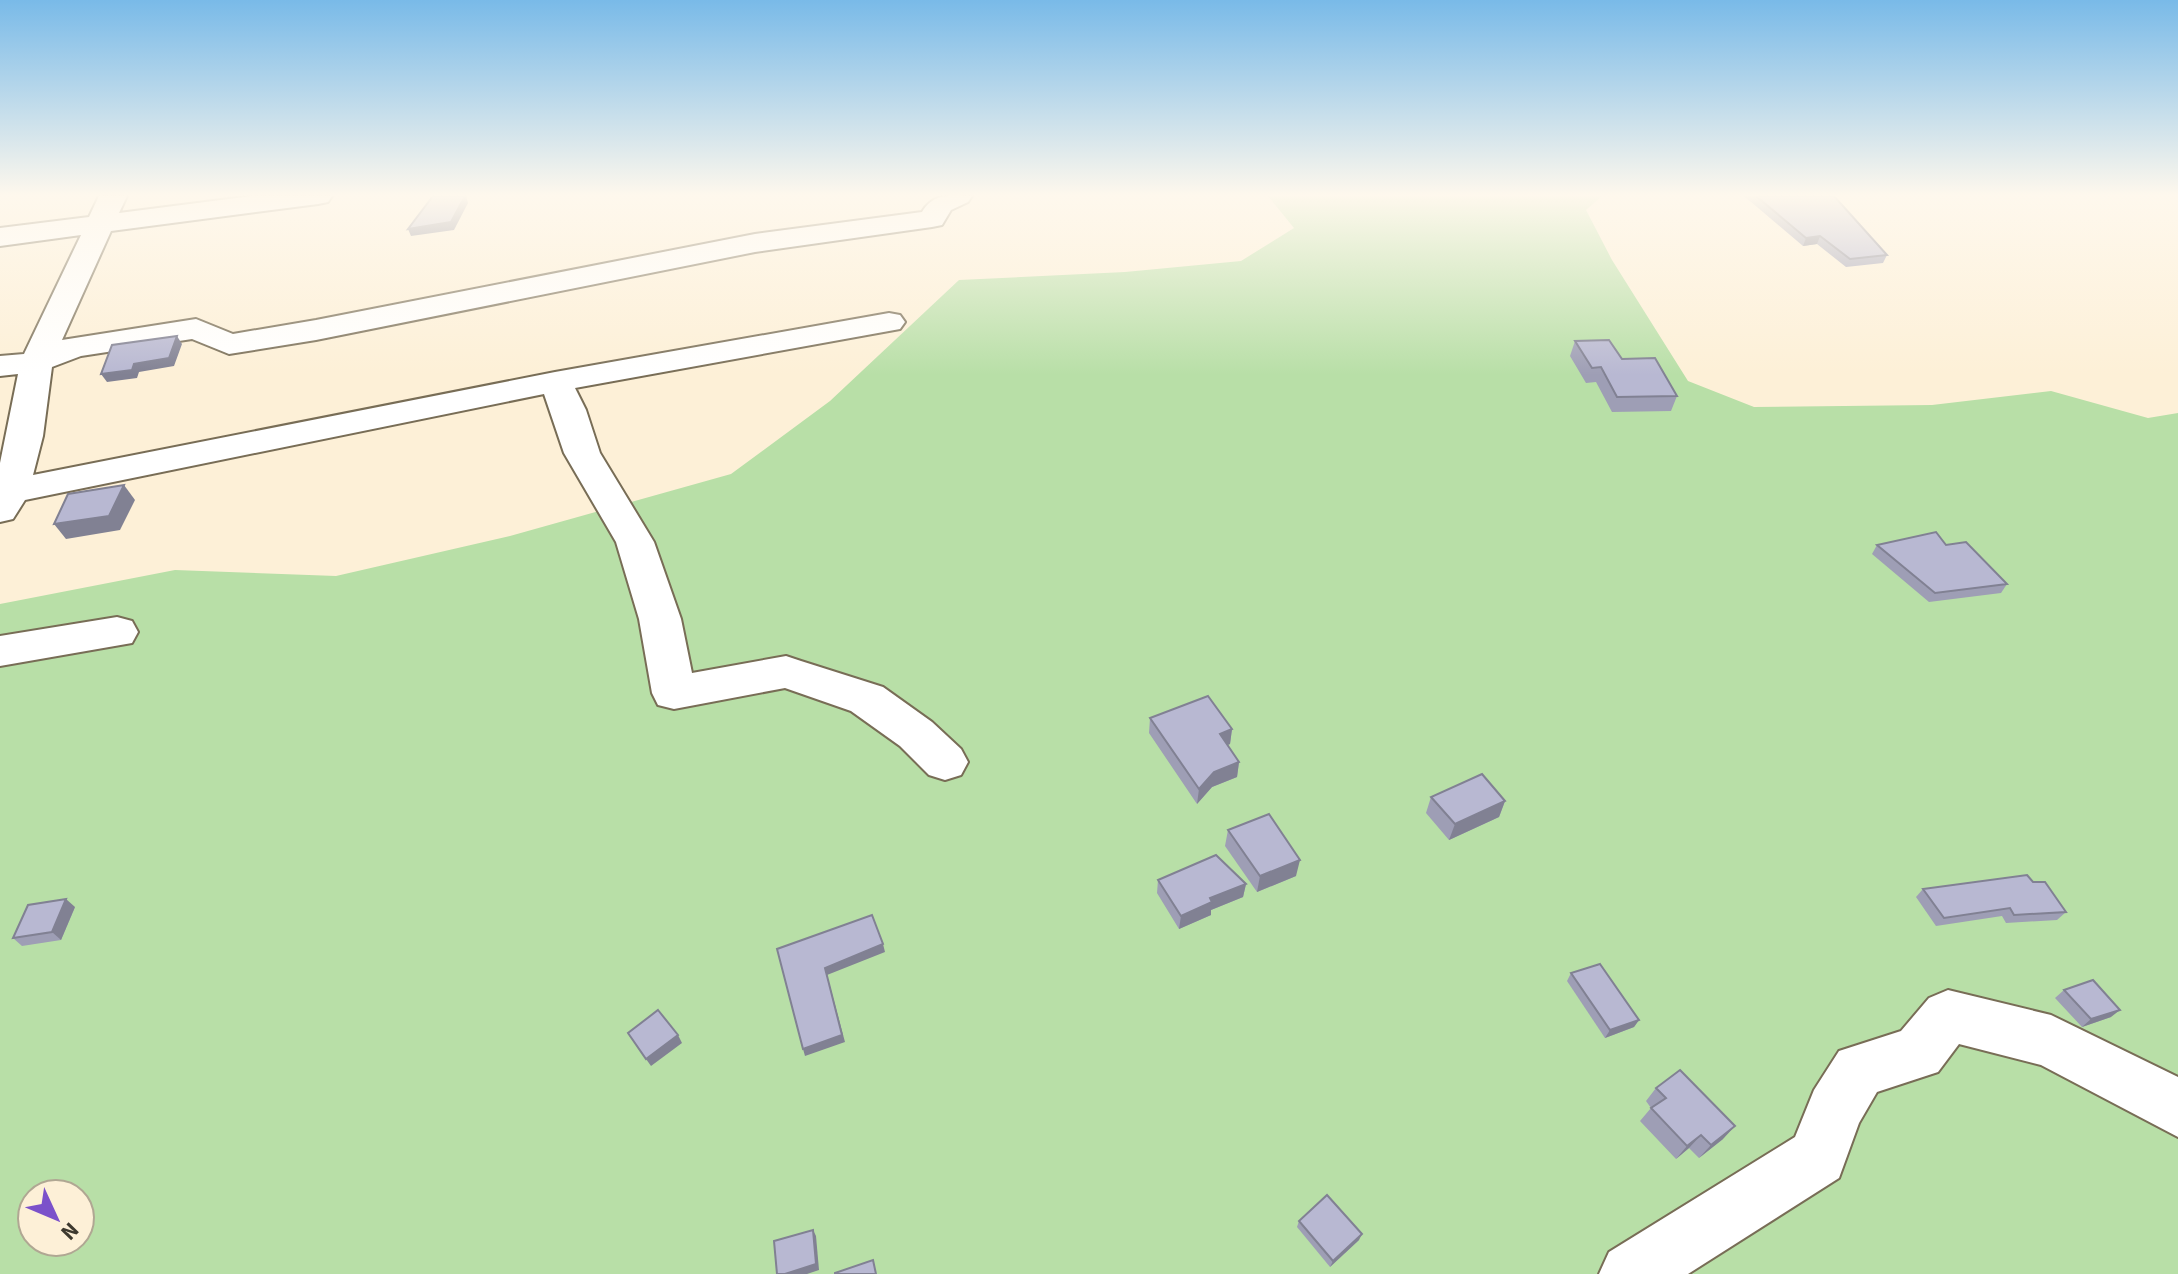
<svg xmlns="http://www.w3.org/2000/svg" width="2178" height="1274" font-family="'Source Sans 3',sans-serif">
	<rect width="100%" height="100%" fill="#fdf0d7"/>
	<path fill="#b8dfa7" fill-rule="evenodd" d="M1268,196H1602L1586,210L1612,260L1688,381L1754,407L1932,405L2051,391L2148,418L2178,413V1274H0V604L175,570L336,576L510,536L731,474L830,401L959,280L1125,272L1241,261L1294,228ZM32,1194H80V1242H32Z"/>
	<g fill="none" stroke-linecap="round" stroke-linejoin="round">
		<defs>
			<g id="minor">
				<path d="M99,196H127L119,213L252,196H332L328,202L318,204L111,231L62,340L196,319L233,334L316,320L755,234L922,212C934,192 950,196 972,196L968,202L951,210L942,225L932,227L755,252L316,340L229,354L192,339L81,356L52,367L43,436L33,475L555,372L889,313L900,315L905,322L900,329L889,331L575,388L586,410L600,453L654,542L681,619L692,673L786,656L801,661L883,687L932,722L961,749L968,762L961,775L945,780L929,775L900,746L851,711L785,688L674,709L658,705L652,693L639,619L616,542L564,453L544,394L25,500L13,519L0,522V463L18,374L0,376V356L24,354L81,235L0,246V228L89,217Z"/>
				<path d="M117,617L132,621L138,632L132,643L0,666V636Z"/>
				<path d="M1948,990L2051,1015L2178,1077V1137L2041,1065L1959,1044L1938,1072L1877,1092L1859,1123L1839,1178L1688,1274H1599L1609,1252L1795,1137L1814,1090L1839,1051L1901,1031L1929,998Z"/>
			</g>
		</defs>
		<use href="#minor" stroke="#786d56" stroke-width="4"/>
		<use href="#minor" fill="#fff" fill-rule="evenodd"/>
	</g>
	<g fill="#9e9eb5">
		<path d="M1744,196H1834L1887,255L1883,263L1846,267L1817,244L1803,246Z"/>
		<path d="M1575,341L1622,359L1677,396L1671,411L1612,412L1596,382L1586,383L1570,356Z"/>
		<path d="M1877,545L2007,584L2001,593L1929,602L1872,554Z"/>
		<path d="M1150,718L1232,729L1230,744L1227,745L1239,762L1237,777L1212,787L1197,804L1149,733Z"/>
		<path d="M1431,797L1505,801L1499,817L1449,840L1426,813Z"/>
		<path d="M1228,830L1296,876L1257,892L1225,846Z"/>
		<path d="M1158,880L1246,884L1243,897L1211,910V915L1179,929L1157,893Z"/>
		<path d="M2033,882L2066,912L2057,920L2006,923L2002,916L1936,926L1916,897L1923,889Z"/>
		<path d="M75,907L61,940L22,946L13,938Z"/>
		<path d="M1571,973L1639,1020L1634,1027L1605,1038L1567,981Z"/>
		<path d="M2064,990L2111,1017L2082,1027L2055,998Z"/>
		<path d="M1656,1088L1723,1139L1699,1158L1689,1148L1676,1159L1640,1121L1651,1108L1646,1101Z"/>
		<path d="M1299,1221L1359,1240L1330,1267L1297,1227Z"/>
	</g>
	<g fill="#818193">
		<path d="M466,196L468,203L454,230L411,236L408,229Z"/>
		<path d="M1820,236L1817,244L1803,246L1806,238Z"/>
		<path d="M177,336L182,344L174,366L139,372L137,378L107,382L101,374L134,364Z"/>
		<path d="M124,485L135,500L120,530L66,539L54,524Z"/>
		<path d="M1232,729L1230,744L1218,749L1220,734Z"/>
		<path d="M1239,762L1237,777L1212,787L1197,804L1199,789L1214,772Z"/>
		<path d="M1505,801L1499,817L1449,840L1455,824Z"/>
		<path d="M1300,860L1296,876L1257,892L1260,876Z"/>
		<path d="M1246,884L1243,897L1211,910V915L1179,929L1181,916L1210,898Z"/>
		<path d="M66,899L75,907L61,940L52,932Z"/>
		<path d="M883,944L885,952L827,975L845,1042L805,1056L803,1049L825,968Z"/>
		<path d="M2120,1010L2111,1017L2082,1027L2091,1019Z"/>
		<path d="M1639,1020L1634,1027L1605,1038L1610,1030Z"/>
		<path d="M678,1035L682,1043L651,1066L646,1059Z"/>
		<path d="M1735,1126L1723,1139L1699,1158L1711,1145Z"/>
		<path d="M1701,1135L1689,1148L1676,1159L1687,1146Z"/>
		<path d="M813,1230L816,1236L819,1270L807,1274H785Z"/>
		<path d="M1362,1234L1359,1240L1330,1267L1333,1261Z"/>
	</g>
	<g fill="#b8b8d2" stroke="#818193" stroke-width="2">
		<path d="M433,196H465L451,222L408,229Z"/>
		<path d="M1756,196H1834L1887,255L1850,259L1820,236L1806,238Z"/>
		<path d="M177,336L169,358L134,364L132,370L101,374L112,345Z"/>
		<path d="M1609,340L1622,359L1655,358L1677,396L1617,397L1601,367L1592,368L1575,341Z"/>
		<path d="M124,485L109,516L54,524L68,494Z"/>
		<path d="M1936,532L1946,545L1966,542L2007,584L1935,593L1877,545Z"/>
		<path d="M1208,696L1232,729L1220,734L1239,762L1214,772L1199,789L1150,718Z"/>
		<path d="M1482,774L1505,801L1455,824L1431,797Z"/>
		<path d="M1269,814L1300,860L1260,876L1228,830Z"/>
		<path d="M1216,855L1246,884L1210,898L1212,902L1181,916L1158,880Z"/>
		<path d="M2027,875L2033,882H2045L2066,912L2014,915L2010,908L1944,918L1923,889Z"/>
		<path d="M66,899L52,932L13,938L28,905Z"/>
		<path d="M872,915L883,944L825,968L842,1035L803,1049L777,949Z"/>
		<path d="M1600,964L1639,1020L1610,1030L1571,973Z"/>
		<path d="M2093,980L2120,1010L2091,1019L2064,990Z"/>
		<path d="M658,1010L678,1035L646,1059L628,1033Z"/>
		<path d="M1680,1070L1735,1126L1711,1145L1701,1135L1687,1146L1651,1108L1666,1098L1656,1088Z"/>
		<path d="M1327,1195L1362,1234L1333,1261L1299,1221Z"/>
		<path d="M813,1230L816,1264L785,1274H777L774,1241Z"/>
		<path d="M873,1260L876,1274H835V1273Z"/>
	</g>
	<linearGradient id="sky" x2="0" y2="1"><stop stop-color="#79bae8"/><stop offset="0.52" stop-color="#fef8ed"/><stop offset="1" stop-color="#fef8ed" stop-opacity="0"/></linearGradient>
	<rect width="2178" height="375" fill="url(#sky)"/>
	<g transform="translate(56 1218) rotate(134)"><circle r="38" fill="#fdf0d7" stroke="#b0a793" stroke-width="2"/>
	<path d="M0-6L14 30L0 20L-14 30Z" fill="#7b51ca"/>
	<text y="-12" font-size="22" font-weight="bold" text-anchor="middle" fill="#3d392e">N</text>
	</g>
</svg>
